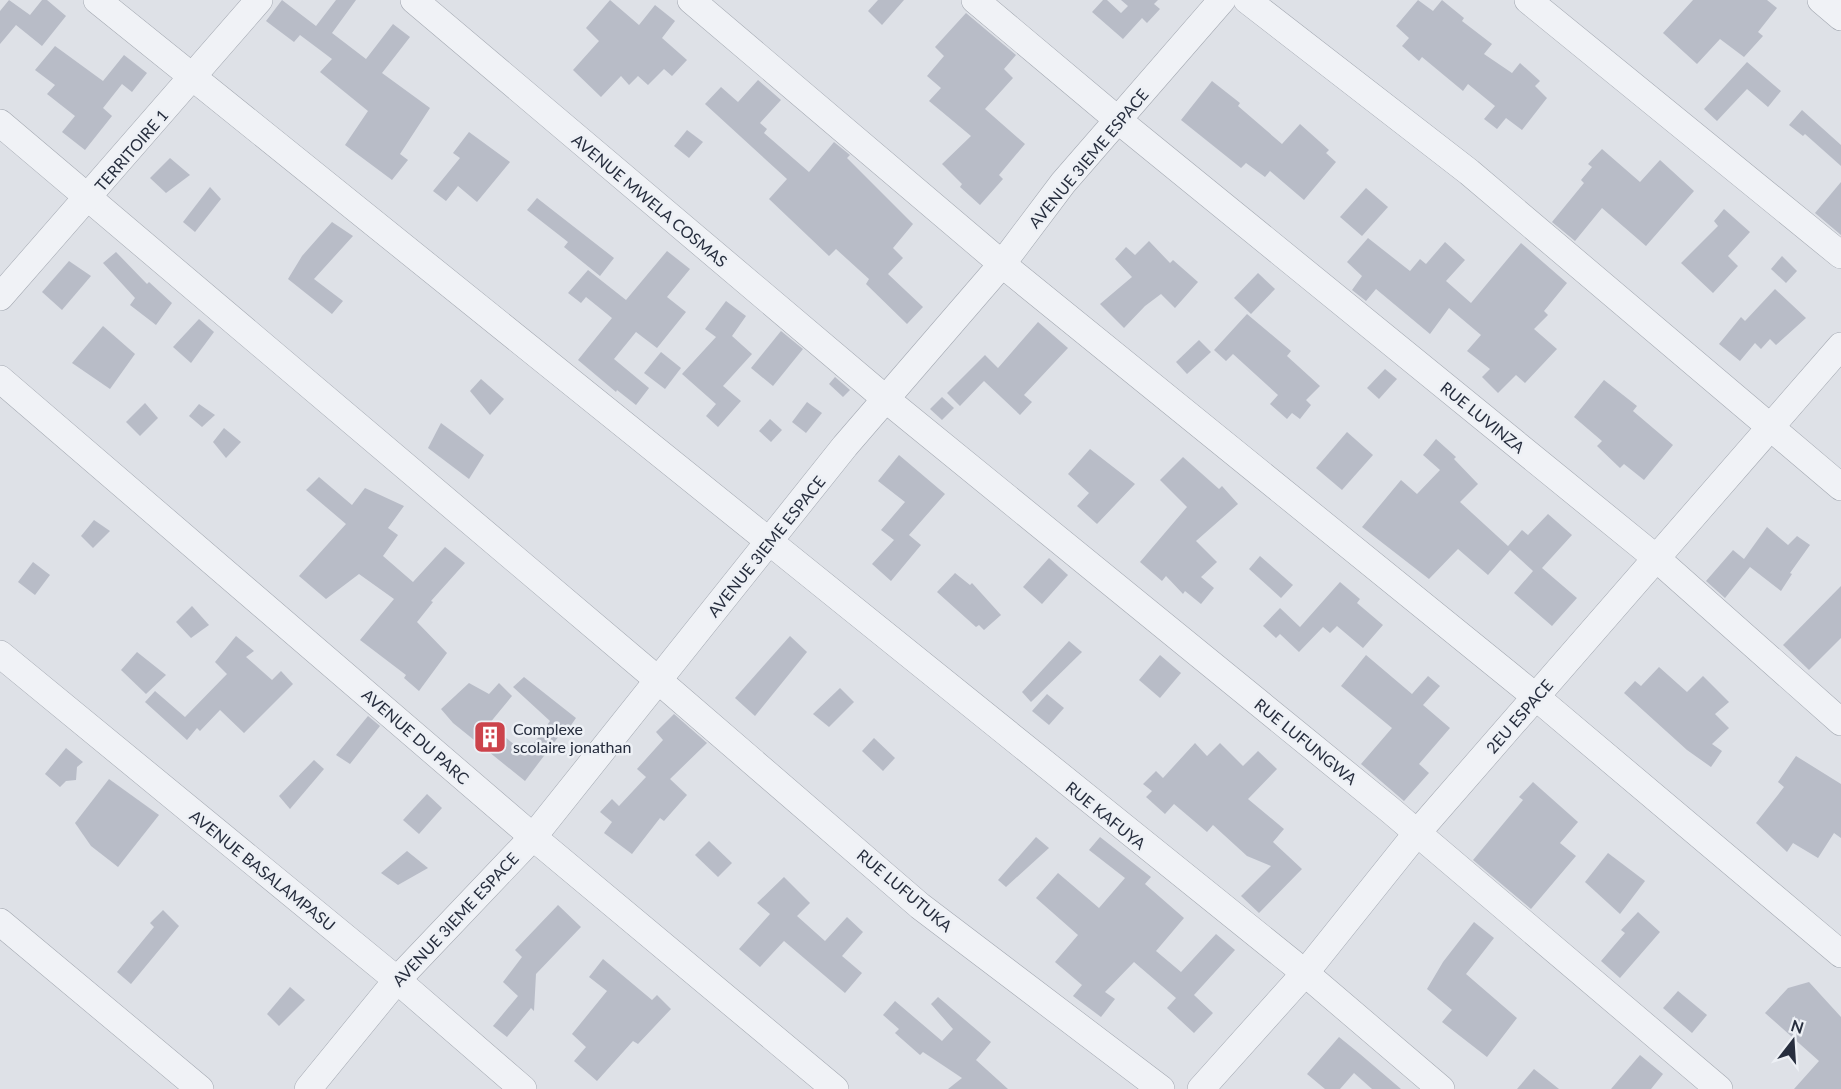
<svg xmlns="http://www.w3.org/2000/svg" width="1841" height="1089" font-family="Lato,sans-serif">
	<rect width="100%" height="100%" fill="#dee1e7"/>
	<g fill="#b8bcc7">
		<path d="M9,0L30,15L42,0H47L66,16L42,46L16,25L0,44V11Z"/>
		<path d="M282,0L316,26L336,0H356L332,33L366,59L393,24L410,37L382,73L430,108L400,154L408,160L392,180L345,145L368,111L320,72L332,59L300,35L294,42L266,21Z"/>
		<path d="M610,0L639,25L655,5L675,21L662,38L687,60L672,76L664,69L648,85L638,76L629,85L621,76L601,97L573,70L599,41L586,28Z"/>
		<path d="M878,0H904L882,25L868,11Z"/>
		<path d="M1103,0H1107L1121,13L1128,6L1121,0H1158L1154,4L1160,9L1147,23L1142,18L1123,39L1092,12Z"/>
		<path d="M1418,0L1433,11L1442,0L1464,18L1462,21L1492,44L1484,54L1512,73L1520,63L1540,81L1535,86L1547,98L1522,130L1506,118L1497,129L1484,119L1495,106L1468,84L1463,91L1422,57L1419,61L1402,46L1409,38L1396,26Z"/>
		<path d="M1693,0H1767L1777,8L1758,32L1763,36L1744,57L1720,39L1697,64L1663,33Z"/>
		<path d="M966,13L1016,55L1004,69L1013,78L985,109L1025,144L999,175L1003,179L980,205L960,187L962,184L942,164L971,136L929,101L941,88L927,76L944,56L935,47Z"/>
		<path d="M55,46L103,81L124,55L147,73L132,92L122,84L103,108L112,116L85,150L62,132L75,116L47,94L55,85L35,70Z"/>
		<path d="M1747,62L1781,91L1768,107L1747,89L1717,121L1704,109Z"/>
		<path d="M758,80L781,100L760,123L767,129L764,133L809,172L834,142L850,155L847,158L913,224L893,248L903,258L888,274L923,307L907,324L866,284L869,279L836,249L829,256L769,199L787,179L705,104L721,87L738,102Z"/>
		<path d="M1212,81L1240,103L1238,106L1282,144L1300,124L1329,150L1326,153L1336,162L1304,200L1270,171L1265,177L1246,163L1241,168L1181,120Z"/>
		<path d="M1802,110L1841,145V166L1805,134L1803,136L1789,125Z"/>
		<path d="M687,130L703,142L689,158L674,146Z"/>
		<path d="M469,132L510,162L477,202L458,186L446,201L433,191L460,158L453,153Z"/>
		<path d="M1602,149L1640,182L1660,160L1694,191L1646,246L1602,208L1575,241L1552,222L1584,183L1581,180L1592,167L1588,164Z"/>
		<path d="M170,158L190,175L166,193L150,178Z"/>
		<path d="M1841,182V235L1815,213Z"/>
		<path d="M210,187L221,199L195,232L183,222Z"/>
		<path d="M1366,188L1388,207L1362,236L1340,217Z"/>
		<path d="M537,198L614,258L600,276L564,247L568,242L527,210Z"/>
		<path d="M1724,209L1750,232L1728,256L1738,266L1713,293L1681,263L1718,226L1714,221Z"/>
		<path d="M332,222L353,236L314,279L343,301L332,314L288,279L302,256Z"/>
		<path d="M1368,238L1410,271L1420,259L1426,264L1445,242L1465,260L1446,281L1471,303L1521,243L1567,283L1544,311L1548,315L1534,329L1557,349L1525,383L1516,375L1498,393L1482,377L1490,369L1467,351L1481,335L1449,308L1430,334L1376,289L1366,301L1352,290L1362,276L1347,262Z"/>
		<path d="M1149,241L1170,263L1173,260L1198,282L1175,308L1161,294L1145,306L1124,328L1100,304L1132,277L1115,259L1126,247L1135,255Z"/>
		<path d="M667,251L690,269L667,297L686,312L657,348L636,332L614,359L649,388L636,405L617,390L616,392L578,360L612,318L586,297L581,303L568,293L588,270L626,300Z"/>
		<path d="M116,252L147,284L149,282L172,303L156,325L130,305L135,298L103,263Z"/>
		<path d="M1782,256L1797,271L1786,283L1771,269Z"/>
		<path d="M69,261L91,276L62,310L42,292Z"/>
		<path d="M1258,273L1275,289L1251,314L1234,298Z"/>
		<path d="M1775,289L1806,318L1776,345L1770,339L1761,349L1755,343L1740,361L1719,344L1741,317L1745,321Z"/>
		<path d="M726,301L746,316L732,336L752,354L723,386L741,401L718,427L706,416L716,404L682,374L716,337L705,329Z"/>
		<path d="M1247,314L1291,351L1287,356L1320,386L1306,400L1311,405L1300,419L1292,413L1287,419L1270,404L1278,395L1233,354L1226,361L1214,350Z"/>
		<path d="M199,319L214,332L191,363L173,347Z"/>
		<path d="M1038,322L1068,348L1024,395L1032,402L1020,415L984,381L960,406L947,393L985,355L998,368Z"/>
		<path d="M103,326L135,354L110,389L72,363Z"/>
		<path d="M781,331L803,349L773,386L751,368Z"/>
		<path d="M1199,340L1211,352L1187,374L1176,362Z"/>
		<path d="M661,352L681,368L665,389L644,373Z"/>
		<path d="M1385,369L1397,379L1379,399L1367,388Z"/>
		<path d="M835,377L850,390L843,397L829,384Z"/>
		<path d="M481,379L504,399L490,415L470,391Z"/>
		<path d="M1604,380L1637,406L1633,411L1673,445L1644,480L1624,464L1620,468L1597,446L1602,441L1574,417Z"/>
		<path d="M942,397L954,408L942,420L930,409Z"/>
		<path d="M807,402L822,413L806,433L792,422Z"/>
		<path d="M145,403L158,418L140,436L126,422Z"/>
		<path d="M199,404L215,415L202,427L189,416Z"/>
		<path d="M770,419L782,430L771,442L759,431Z"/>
		<path d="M441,423L484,455L469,479L428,448Z"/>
		<path d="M224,428L241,442L226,458L213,442Z"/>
		<path d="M1347,432L1373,455L1342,490L1316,468Z"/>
		<path d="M1436,439L1456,457L1454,459L1478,484L1460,502L1508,546L1522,530L1528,535L1548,514L1572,535L1542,568L1577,598L1552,626L1514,593L1533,571L1510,550L1488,575L1458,549L1429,579L1362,527L1401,480L1417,494L1440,470L1423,455Z"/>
		<path d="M1090,449L1135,484L1097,524L1077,506L1089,493L1068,474Z"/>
		<path d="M899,455L945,494L909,535L921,545L891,581L872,564L894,540L881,530L905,502L878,481Z"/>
		<path d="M1183,457L1219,489L1222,486L1238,504L1196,541L1217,562L1201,577L1214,588L1201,604L1185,591L1183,594L1166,576L1162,581L1140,562L1187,507L1160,480Z"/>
		<path d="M319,477L352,505L365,488L404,506L388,528L398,535L383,556L413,582L445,547L465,563L431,601L433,602L417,622L447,653L419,691L404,678L406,675L360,640L394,599L359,574L326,599L299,576L346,524L306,490Z"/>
		<path d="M94,520L110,531L93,548L81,536Z"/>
		<path d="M1767,527L1788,545L1797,536L1810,545L1790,573L1792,574L1781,591L1750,567L1725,598L1706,581L1733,550L1744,559Z"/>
		<path d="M1260,556L1293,585L1281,598L1249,569Z"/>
		<path d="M1049,558L1068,575L1042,604L1023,587Z"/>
		<path d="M33,562L50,575L35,595L18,582Z"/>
		<path d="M955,573L970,585L972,583L1001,615L984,630L979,625L976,627L937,592Z"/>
		<path d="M1340,582L1360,599L1357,603L1383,625L1363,648L1337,626L1330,633L1323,627L1299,652L1280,634L1276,638L1263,626L1280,608L1300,627Z"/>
		<path d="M1841,586V638L1809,670L1783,645Z"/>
		<path d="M192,606L209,625L191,638L176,622Z"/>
		<path d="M236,636L254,651L246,657L272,680L281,671L293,684L244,733L220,710L200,731L197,728L187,740L145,702L155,691L185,717L227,674L215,662Z"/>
		<path d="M790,636L807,652L755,716L735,698Z"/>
		<path d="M1069,641L1082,652L1031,702L1022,692Z"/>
		<path d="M137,652L166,675L146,694L121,670Z"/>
		<path d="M1160,655L1181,673L1160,698L1139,680Z"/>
		<path d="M1366,655L1412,694L1428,676L1440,686L1423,705L1450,728L1419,764L1429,773L1404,801L1361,764L1392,728L1341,686Z"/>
		<path d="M1659,667L1687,692L1703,676L1729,702L1715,714L1729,728L1712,744L1722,751L1711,767L1687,750L1624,693L1635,681L1641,686Z"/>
		<path d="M524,677L576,718L565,734L562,732L525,781L453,723L441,709L469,683L489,694L499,683L512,696L489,724L526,754L550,721L513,687Z"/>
		<path d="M840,688L854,702L829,727L813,714Z"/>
		<path d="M1047,694L1064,708L1049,725L1032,711Z"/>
		<path d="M674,714L707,743L670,779L687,795L664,821L660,818L632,854L604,833L612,822L600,812L612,799L619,806L646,777L637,769L663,740L656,732Z"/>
		<path d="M368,716L380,726L350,764L336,755Z"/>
		<path d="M874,738L895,758L883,771L862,751Z"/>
		<path d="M1195,743L1207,756L1220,743L1243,766L1258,751L1277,769L1248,799L1284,829L1273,842L1302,869L1259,913L1241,896L1271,866L1247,856L1213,825L1207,832L1174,804L1165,814L1146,797L1152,791L1143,784L1156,771L1163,778Z"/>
		<path d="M66,748L83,762L77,767L76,780L66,781L60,787L45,774Z"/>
		<path d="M1796,756L1841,784V838L1834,833L1818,858L1793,843L1787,852L1756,823L1784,787L1778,782Z"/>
		<path d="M314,760L324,769L290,809L279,796Z"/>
		<path d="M109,779L159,815L118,867L91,846L75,823Z"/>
		<path d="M1533,782L1578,822L1560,843L1576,856L1531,909L1473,860L1523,800L1519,797Z"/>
		<path d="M427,794L442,808L419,834L403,820Z"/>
		<path d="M1036,837L1049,848L1006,887L998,880Z"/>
		<path d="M1100,837L1151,877L1145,884L1184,918L1156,951L1181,972L1216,934L1235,950L1194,995L1213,1013L1194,1033L1167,1008L1176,998L1134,962L1105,992L1115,999L1101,1017L1073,996L1082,985L1055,962L1078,935L1036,898L1058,873L1099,908L1125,878L1089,850Z"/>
		<path d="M709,841L732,863L718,877L695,855Z"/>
		<path d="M407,851L428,868L398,885L381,873Z"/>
		<path d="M1608,853L1645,881L1620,914L1585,882Z"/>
		<path d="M784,877L810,903L797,916L825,941L847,917L863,932L842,956L862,973L845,993L784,941L760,967L739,949L770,914L757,903Z"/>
		<path d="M558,905L581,927L536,974L534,1011L531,1008L507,1037L493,1026L518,996L503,982L522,957L515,950Z"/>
		<path d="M163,910L179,926L131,984L117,972L154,927L150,923Z"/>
		<path d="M1638,912L1660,932L1620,978L1601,961L1625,933L1621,930Z"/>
		<path d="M1474,922L1494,938L1466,974L1517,1018L1487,1057L1442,1022L1452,1010L1427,989L1443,962Z"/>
		<path d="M603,959L652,1000L657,995L671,1009L638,1044L633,1041L597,1081L574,1061L586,1047L572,1034L607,991L589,977Z"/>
		<path d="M1809,982L1841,1017V1089H1794L1819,1061L1765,1013L1788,988Z"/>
		<path d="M290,987L305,1000L279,1026L267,1014Z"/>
		<path d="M1678,991L1707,1015L1692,1033L1663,1008Z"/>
		<path d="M938,997L991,1042L976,1060L1008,1089H948L962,1078L923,1052L920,1055L895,1033L899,1029L883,1015L895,1001L942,1041L953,1029L931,1004Z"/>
		<path d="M1339,1037L1360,1054L1401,1089H1372L1354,1073L1340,1089H1325L1307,1074Z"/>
		<path d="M1640,1055L1663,1074L1651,1089H1611Z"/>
		<path d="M1534,1069L1559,1089H1517Z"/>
	</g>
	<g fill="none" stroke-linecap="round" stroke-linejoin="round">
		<defs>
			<g id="minor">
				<path d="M97,0L1305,973L1441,1089"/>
				<path d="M414,0L887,400L1389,809L1719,1089"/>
				<path d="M691,0L1002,264L1536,697L1841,954"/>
				<path d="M975,0L1118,120L1656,558L1841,722"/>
				<path d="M1247,0L1469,172L1841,487"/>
				<path d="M1528,0L1841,255"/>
				<path d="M1821,0L1841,17"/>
				<path d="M0,123L658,680L920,906L1161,1089"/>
				<path d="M0,297L259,0"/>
				<path d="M0,379L533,837L835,1089"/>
				<path d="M0,654L397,980L523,1089"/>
				<path d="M0,922L200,1089"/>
				<path d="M308,1089L397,980L533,837L845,446L1002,264L1063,183L1222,0"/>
				<path d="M1201,1089L1305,973L1417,833L1841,346"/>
			</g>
		</defs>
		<use href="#minor" stroke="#a3a8b1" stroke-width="28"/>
		<use href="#minor" stroke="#f0f2f6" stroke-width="27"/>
	</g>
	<defs>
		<symbol id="building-square" viewBox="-11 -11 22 22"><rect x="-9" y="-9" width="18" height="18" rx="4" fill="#cc434b" stroke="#edf0f5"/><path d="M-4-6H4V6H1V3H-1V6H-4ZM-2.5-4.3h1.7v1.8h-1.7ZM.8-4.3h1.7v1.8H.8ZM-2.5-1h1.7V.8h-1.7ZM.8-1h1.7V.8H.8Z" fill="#fff"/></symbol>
	</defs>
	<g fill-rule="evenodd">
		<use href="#building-square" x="471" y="718" width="38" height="38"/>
	</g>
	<g text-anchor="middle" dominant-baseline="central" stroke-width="5" stroke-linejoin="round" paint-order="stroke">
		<g font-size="16" fill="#272e3e" stroke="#edf0f5">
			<text transform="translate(131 150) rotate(-49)">TERRITOIRE 1</text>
			<text transform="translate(1088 158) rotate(-50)">AVENUE 3IEME ESPACE</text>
			<text transform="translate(650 200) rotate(40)">AVENUE MWELA COSMAS</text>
			<text transform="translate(1483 417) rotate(39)">RUE LUVINZA</text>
			<text transform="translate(766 546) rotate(-51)">AVENUE 3IEME ESPACE</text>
			<text transform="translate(1519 716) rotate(-49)">2EU ESPACE</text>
			<text transform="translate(416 736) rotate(41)">AVENUE DU PARC</text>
			<text transform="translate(1306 741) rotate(39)">RUE LUFUNGWA</text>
			<text transform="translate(1106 815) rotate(39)">RUE KAFUYA</text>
			<text transform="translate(263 870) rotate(39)">AVENUE BASALAMPASU</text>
			<text transform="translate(905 890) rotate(40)">RUE LUFUTUKA</text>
			<text transform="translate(455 919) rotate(-47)">AVENUE 3IEME ESPACE</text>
		</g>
		<g font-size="16" fill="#272e3e" stroke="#edf0f5" text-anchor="start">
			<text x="513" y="728">Complexe<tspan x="513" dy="18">scolaire jonathan</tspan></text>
		</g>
	</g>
	<g transform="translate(1793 1041) rotate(17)" stroke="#edf0f5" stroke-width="4.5" paint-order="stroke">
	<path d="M0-4.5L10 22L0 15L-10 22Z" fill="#272e3e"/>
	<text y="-9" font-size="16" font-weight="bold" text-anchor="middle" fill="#272e3e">N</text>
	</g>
</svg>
